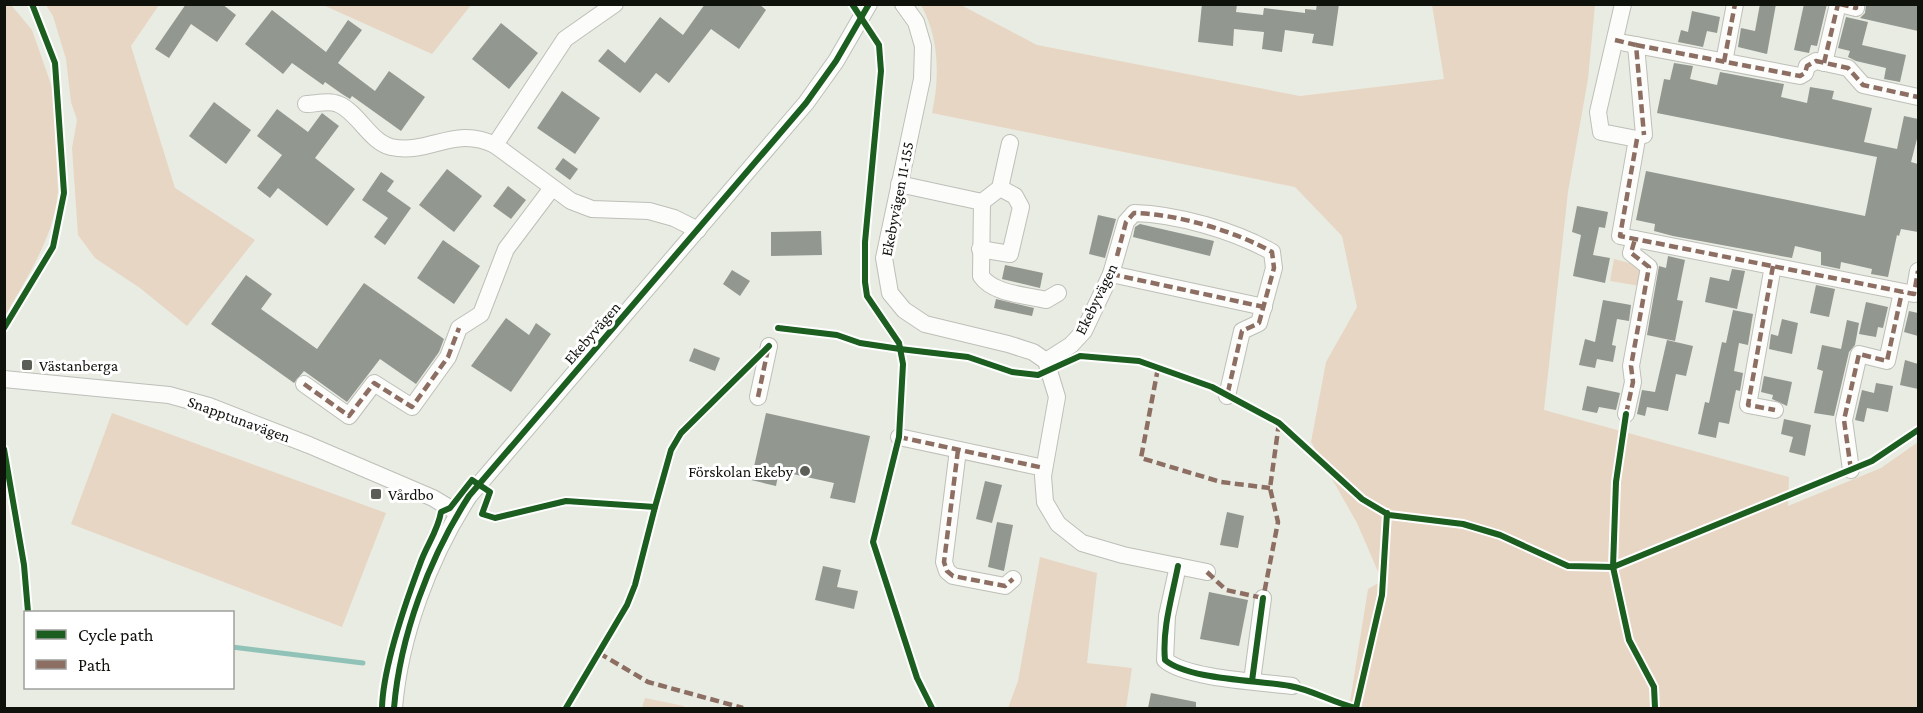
<svg xmlns="http://www.w3.org/2000/svg" width="1923" height="713" font-family="'Crimson Pro',serif">
	<rect width="100%" height="100%" fill="#e9ece2"/>
	<g fill="#e8d6c4">
		<path d="M11,5L32,30L53,90L58,191C54,238 28,275 5,316L4,5Z"/>
		<path d="M46,5H159L131,46L175,188L255,240L187,326L140,288L95,258L78,235L72,148L77,120L71,102L66,59L53,16Z"/>
		<path d="M323,5L471,4V5L432,54Z"/>
		<path d="M921,5H961L1037,45L1300,96L1444,79L1432,5H1595L1588,79L1568,192L1544,410L1789,477L1788,506L1881,468L1918,442V708H1349L1368,589L1382,581L1357,523L1311,442L1326,362L1357,307L1342,236L1295,187L932,113C940,77 939,37 921,5Z"/>
		<path d="M1614,259L1629,263L1643,272L1640,286L1610,281Z"/>
		<path d="M112,413L386,513L342,627L71,524Z"/>
		<path d="M1040,557L1097,573L1087,663L1132,668L1126,708H1008L1018,681Z"/>
		<path d="M645,698L684,706L683,708H642Z"/>
	</g>
	<g fill="none" stroke-linecap="round" stroke-linejoin="round">
		<path stroke="#91c2b8" stroke-width="5" d="M232,647L363,663"/>
	</g>
	<g fill="#929790">
		<path d="M186,4H222L236,15L217,42L191,24L169,58L155,49Z"/>
		<path d="M705,4H759L766,10L739,49L711,29L669,83L656,73L640,93L598,61L608,49L625,63L660,17L683,35Z"/>
		<path d="M1202,4H1237L1236,12L1263,15L1264,8L1305,13V9L1316,10L1317,4H1339L1333,46L1312,43L1314,34L1285,30L1282,52L1262,49L1264,32L1234,29L1233,46L1198,42Z"/>
		<path d="M1760,4H1776L1767,54L1738,47L1741,28L1755,31Z"/>
		<path d="M1804,4H1827L1817,46L1811,45L1809,53L1794,50Z"/>
		<path d="M1866,4H1918V31L1860,18L1865,13Z"/>
		<path d="M272,10L326,52L348,20L362,30L338,63L375,91L389,71L425,97L401,131L352,96L350,99L342,94L325,82L323,85L292,63L283,74L245,44Z"/>
		<path d="M1692,11L1720,17L1717,33L1707,31L1703,47L1678,42L1681,30L1688,32Z"/>
		<path d="M1846,17L1868,22L1862,45L1906,55L1900,82L1884,79L1886,68L1856,61L1848,57L1850,51L1838,48Z"/>
		<path d="M501,23L538,53L509,89L472,59Z"/>
		<path d="M1674,63L1693,66L1690,79L1717,85L1720,72L1784,84L1781,97L1807,103L1810,87L1834,91L1832,99L1872,108L1864,142L1897,149L1904,116L1918,119V135L1911,162L1918,164V232L1901,229L1899,236L1897,235L1888,277L1871,274L1872,269L1841,262L1840,269L1821,265V252L1795,246L1792,258L1673,236L1654,231L1655,224L1636,220L1646,171L1865,216L1877,157L1657,113L1664,79L1670,80Z"/>
		<path d="M562,91L600,118L575,154L537,128Z"/>
		<path d="M214,102L251,130L226,164L189,136Z"/>
		<path d="M277,109L308,132L322,113L339,126L315,158L355,189L327,226L278,188L270,198L257,188L282,155L257,136Z"/>
		<path d="M563,158L578,169L570,180L555,169Z"/>
		<path d="M447,169L482,196L454,232L419,205Z"/>
		<path d="M381,172L394,181L387,191L411,208L385,245L374,237L388,218L362,200Z"/>
		<path d="M508,186L526,200L511,219L493,206Z"/>
		<path d="M1577,206L1608,212L1605,228L1599,227L1593,255L1610,258L1605,283L1573,276L1581,235L1572,232Z"/>
		<path d="M1098,215L1116,219L1105,258L1089,254Z"/>
		<path d="M1140,224L1214,241L1210,256L1133,237L1135,227Z"/>
		<path d="M821,231L822,255L771,256V232Z"/>
		<path d="M443,240L480,266L454,304L417,278Z"/>
		<path d="M1668,256L1685,260L1677,300L1683,301L1675,341L1647,335L1659,266L1666,268Z"/>
		<path d="M1005,265L1043,273L1040,288L1002,279Z"/>
		<path d="M1732,269L1745,271L1737,309L1705,302L1710,277L1729,281Z"/>
		<path d="M732,270L750,281L740,296L723,284Z"/>
		<path d="M246,275L272,294L261,309L317,349L364,283L444,339L439,352L416,384L380,359L347,402L304,371L294,383L211,324Z"/>
		<path d="M1816,285L1835,289L1829,317L1810,313Z"/>
		<path d="M996,299L1034,308L1032,316L994,308Z"/>
		<path d="M1603,300L1631,305L1629,321L1617,319L1612,345L1616,346L1613,362L1597,359L1595,368L1579,365L1585,339L1595,342Z"/>
		<path d="M1866,302L1888,307L1883,328L1878,327L1876,337L1859,334Z"/>
		<path d="M1733,310L1753,314L1748,345L1739,343L1734,371L1743,373L1740,391L1736,390L1729,424L1719,422L1716,438L1698,434L1705,402L1709,403L1722,342L1726,343Z"/>
		<path d="M1909,311L1918,313V336L1904,332Z"/>
		<path d="M506,318L529,335L536,323L551,334L511,392L471,366Z"/>
		<path d="M1782,319L1798,323L1792,354L1769,349L1771,334L1778,336Z"/>
		<path d="M1847,320L1859,323L1855,345L1849,352L1834,416L1814,413L1823,371L1817,369L1822,345L1841,349Z"/>
		<path d="M1667,340L1693,346L1686,376L1676,374L1668,411L1647,407L1645,416L1637,414L1642,390L1655,392Z"/>
		<path d="M694,348L720,358L715,371L689,361Z"/>
		<path d="M1905,360L1918,364V389L1900,385Z"/>
		<path d="M1764,376L1792,382L1787,406L1772,399L1773,395L1761,392Z"/>
		<path d="M1876,383L1893,386L1888,412L1867,408L1864,422L1855,420L1862,390L1874,393Z"/>
		<path d="M1587,386L1620,393L1616,410L1599,407L1597,413L1582,410Z"/>
		<path d="M766,413L870,436L855,503L830,498L834,483L779,471L776,486L751,480Z"/>
		<path d="M1784,419L1811,425L1805,456L1789,452L1793,437L1781,434Z"/>
		<path d="M985,481L1002,485L992,523L976,519Z"/>
		<path d="M1227,512L1244,516L1238,548L1220,545Z"/>
		<path d="M997,522L1013,525L1004,571L988,567Z"/>
		<path d="M823,566L841,570L837,587L858,591L854,609L815,600Z"/>
		<path d="M1209,592L1248,600L1239,646L1200,639Z"/>
		<path d="M1151,693L1196,702V708H1148Z"/>
	</g>
	<g fill="none" stroke-linecap="round" stroke-linejoin="round">
		<defs>
			<g id="street">
				<path d="M615,4L565,39L495,145L571,201L592,209L649,211L674,218L698,230"/>
				<path d="M903,4L916,22L923,46L922,79L884,258L890,293L904,310L925,324L1008,344L1033,352L1046,361L1057,397L1043,476L1045,502L1058,524L1082,543L1123,555L1207,572"/>
				<path d="M1623,4L1598,112L1601,132L1637,139L1620,236L1914,294L1918,271"/>
				<path d="M1840,4L1856,8V4"/>
				<path d="M1625,43L1636,45L1644,135"/>
				<path d="M1636,45L1800,76L1805,73L1807,66L1816,61L1848,68L1863,85L1918,97"/>
				<path d="M1724,62L1735,4"/>
				<path d="M1824,63L1838,4"/>
				<path d="M306,104C315,104 329,100 338,104C358,112 370,142 391,147C431,155 454,125 495,145"/>
				<path d="M1010,143L1000,188L982,202L981,276C993,294 1026,295 1046,300L1058,293"/>
				<path d="M899,184L982,202"/>
				<path d="M980,249L1010,254L1021,207L1015,196L1000,188"/>
				<path d="M1773,266L1748,405L1775,410"/>
				<path d="M1111,274L1264,307"/>
				<path d="M1046,361L1071,345L1084,331L1111,274L1126,222L1134,213C1177,214 1235,231 1272,252L1274,268L1259,323L1242,331L1227,396"/>
				<path d="M4,379L169,395L209,406L309,445L433,498L458,513"/>
				<path d="M304,384L349,416L374,383L412,407L448,357L459,328L481,314L506,249L552,188"/>
				<path d="M758,397L769,346"/>
				<path d="M1626,414L1633,382L1631,366L1649,267L1631,253L1635,239"/>
				<path d="M899,437L1044,468"/>
				<path d="M958,450L944,562L947,571L953,576L1005,586L1013,579"/>
				<path d="M1851,470L1844,420L1859,354L1887,361L1902,292"/>
				<path d="M1178,566L1167,616L1165,660C1187,679 1262,682 1292,686"/>
				<path d="M1252,681L1263,598"/>
				<path d="M394,708C400,636 429,558 469,496L806,103L836,61L869,4"/>
			</g>
		</defs>
		<use href="#street" stroke="#bdbfb8" stroke-width="18"/>
		<use href="#street" stroke="#fcfcfb" stroke-width="16"/>
		<g stroke="#8d6e63" stroke-width="4.5" stroke-dasharray="9 4.5" stroke-linecap="butt">
			<path d="M1840,4L1856,8V4"/>
			<path d="M1615,40L1636,45L1644,135"/>
			<path d="M1636,45L1800,76L1805,73L1807,66L1816,61L1848,68L1863,85L1918,97"/>
			<path d="M1724,62L1735,4"/>
			<path d="M1824,63L1838,4"/>
			<path d="M1637,139L1620,236L1914,294L1918,271"/>
			<path d="M1117,256L1126,222L1134,213C1177,214 1235,231 1272,252L1274,268L1259,323L1242,331L1227,396"/>
			<path d="M1773,266L1748,405L1775,410"/>
			<path d="M1111,274L1264,307"/>
			<path d="M1158,368L1141,458L1221,482L1270,488"/>
			<path d="M304,384L349,416L374,383L412,407L448,357L459,328"/>
			<path d="M758,397L768,349"/>
			<path d="M1626,414L1633,382L1631,366L1649,267L1631,253L1635,239"/>
			<path d="M899,437L1044,468"/>
			<path d="M958,450L944,562L947,571L953,576L1005,586L1013,579"/>
			<path d="M1851,470L1844,420L1859,354L1887,361L1902,292"/>
			<path d="M1207,572L1226,590L1263,598"/>
			<path d="M1262,604L1278,522L1270,488L1279,423"/>
			<path d="M599,653L648,682L743,708"/>
		</g>
		<defs>
			<g id="cycleway">
				<path d="M852,4L879,45L881,71L865,242V282L867,296L899,343L903,364L899,437L873,542L917,678L932,708"/>
				<path d="M4,328L53,247L64,193L55,63L32,4"/>
				<path d="M778,328L837,335L860,343L900,349L968,357L1012,372L1038,375L1080,356L1139,361L1212,387L1279,423L1362,499L1389,515L1463,524L1500,535L1568,566L1613,567L1872,461L1918,430"/>
				<path d="M1626,414L1616,482L1613,567L1629,640L1654,687L1655,708"/>
				<path d="M4,449L24,565L28,612"/>
				<path d="M1178,566C1172,597 1162,629 1165,660C1189,680 1258,680 1290,686C1313,690 1333,703 1356,708L1382,595L1387,513"/>
				<path d="M1252,681L1263,598"/>
				<path d="M382,708C383,666 405,604 420,564C426,546 438,531 441,512L450,508L472,480L490,492L482,514L495,518L566,501L655,507L671,450L681,433L769,346"/>
				<path d="M394,708C400,636 429,558 469,496L806,103L836,61L869,4"/>
				<path d="M566,708L627,605L635,585L655,507"/>
			</g>
		</defs>
		<use href="#cycleway" stroke="#fff" stroke-width="10"/>
		<use href="#cycleway" stroke="#1b5e20" stroke-width="6"/>
	</g>
	<g fill="#5b5e56" stroke="#fff" stroke-width="2">
		<rect x="21" y="359" width="12" height="12" rx="3"/>
		<circle cx="805" cy="471" r="6"/>
		<rect x="370" y="488" width="12" height="12" rx="3"/>
	</g>
	<g text-anchor="middle" dominant-baseline="central" stroke-width="6" stroke-linejoin="round" paint-order="stroke">
		<g font-size="16" fill="#0f110b" stroke="#fff">
			<text transform="translate(897 199) rotate(-79)">Ekebyvägen 11-155</text>
			<text transform="translate(1096 299) rotate(-64)">Ekebyvägen</text>
			<text transform="translate(592 333) rotate(-49)">Ekebyvägen</text>
			<text transform="translate(239 419) rotate(20)">Snapptunavägen</text>
		</g>
		<g font-size="16" fill="#0f110b" stroke="#fff" text-anchor="start">
			<text x="39" y="365">Västanberga</text>
			<text x="793" y="471" text-anchor="end">Förskolan Ekeby</text>
			<text x="388" y="494">Vårdbo</text>
		</g>
	</g>
	<rect width="1923" height="713" fill="none" stroke="#0f110b" stroke-width="12"/>
	<rect x="24" y="611" width="210" height="78" fill="#ffffff" stroke="#9fa09d" stroke-width="1.5"/>
	<rect x="36" y="630" width="30" height="9" fill="#1b5e20" stroke="#9fa09d" stroke-width="1.5"/>
	<text x="78" y="641" font-size="18" fill="#0f110b">Cycle path</text>
	<rect x="36" y="660" width="30" height="9" fill="#8d6e63" stroke="#9fa09d" stroke-width="1.5"/>
	<text x="78" y="671" font-size="18" fill="#0f110b">Path</text>
</svg>
